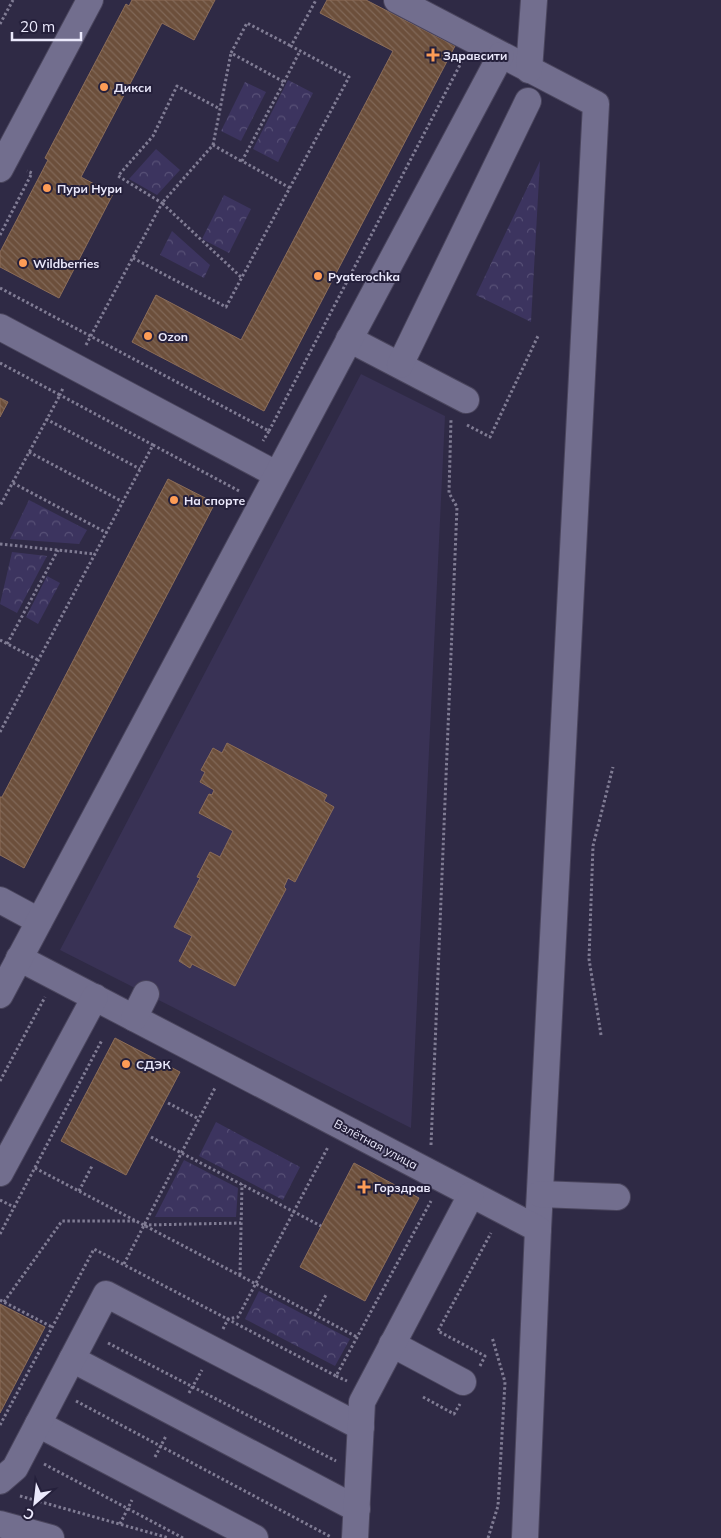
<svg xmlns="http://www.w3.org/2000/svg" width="721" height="1538" font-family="Mulish,sans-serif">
	<defs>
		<pattern id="forest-crowns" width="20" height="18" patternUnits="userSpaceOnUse" patternTransform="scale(1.25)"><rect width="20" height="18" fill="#3c345f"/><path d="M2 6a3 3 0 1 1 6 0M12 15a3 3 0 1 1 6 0" fill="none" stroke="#585177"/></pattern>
		<pattern id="building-back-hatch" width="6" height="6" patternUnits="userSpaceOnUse" patternTransform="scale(1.25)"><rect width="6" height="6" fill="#6c4f3b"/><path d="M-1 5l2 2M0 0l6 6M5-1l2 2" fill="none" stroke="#816858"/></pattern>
	</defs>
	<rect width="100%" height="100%" fill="#2f2a45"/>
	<path fill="#393255" d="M361,374L445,416L411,1128L60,950Z"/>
	<g fill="url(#forest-crowns)">
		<path d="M288,80L313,93L278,162L253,149Z"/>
		<path d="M245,82L266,92L241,141L221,131Z"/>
		<path d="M156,149L180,170L157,195L129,179Z"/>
		<path d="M540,161L531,322L476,295Z"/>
		<path d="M224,195L251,209L229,253L202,239Z"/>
		<path d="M172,231L210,265L204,278L160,255Z"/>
		<path d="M29,500L87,530L79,544L10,539Z"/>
		<path d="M12,552L47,556L17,613L0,604Z"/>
		<path d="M47,576L60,583L38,624L26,617Z"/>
		<path d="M216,1122L300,1167L283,1200L199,1156Z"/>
		<path d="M184,1160L238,1188L236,1217H155Z"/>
		<path d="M259,1291L350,1339L335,1366L245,1319Z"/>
	</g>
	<g fill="url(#building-back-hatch)" stroke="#8c6d58">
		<path d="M132,0H215L194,40L162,23L81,177L113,194L59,298L0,267V252L48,160L45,158L126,4L129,6Z"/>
		<path d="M327,0H366L455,46L264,411L132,342L156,295L241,340L393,51L320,13Z"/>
		<path d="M0,398L8,402L0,417Z"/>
		<path d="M168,479L215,503L24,868L0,855V797H2Z"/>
		<path d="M227,743L327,795L324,801L334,807L295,882L288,878L284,887L286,889L235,986L192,964L190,968L179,961L192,936L174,927L200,878L197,877L210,852L220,857L233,831L199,813L209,794L212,795L214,790L200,782L205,772L201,770L213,748L222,753Z"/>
		<path d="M115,1038L180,1072L126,1175L61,1141Z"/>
		<path d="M354,1163L419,1198L365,1301L300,1267Z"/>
		<path d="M0,1304L45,1327L0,1413Z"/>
	</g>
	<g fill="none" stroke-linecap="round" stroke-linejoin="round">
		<defs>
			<g id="minor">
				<path d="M397,0L596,104L538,1229"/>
				<path d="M529,70L534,0"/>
				<path d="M0,169L90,0"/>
				<path d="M0,327L276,474"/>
				<path d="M349,339L466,400"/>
				<path d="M400,365L528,101"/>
				<path d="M0,900L39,921"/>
				<path d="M19,958L538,1229L525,1538"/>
				<path d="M0,995L501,55"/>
				<path d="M134,1018L146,994"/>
				<path d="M0,1173L95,997"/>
				<path d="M540,1194L617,1197"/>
				<path d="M392,1344L463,1382"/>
				<path d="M72,1359L357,1509"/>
				<path d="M38,1424L255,1538"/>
				<path d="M0,1481L15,1468L106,1294L361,1427"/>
				<path d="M0,1524L51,1538"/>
				<path d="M355,1538L362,1402L471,1195"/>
			</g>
		</defs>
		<use href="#minor" stroke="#4a455d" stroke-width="28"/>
		<g stroke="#807c94" stroke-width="3" stroke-dasharray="2.5 2.5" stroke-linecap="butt">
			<path d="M0,24L13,0"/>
			<path d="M284,82L300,51"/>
			<path d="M213,145L231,53"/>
			<path d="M241,161L213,145L162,203L242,278"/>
			<path d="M290,188L242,161L284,82L231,53L247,23L291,46"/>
			<path d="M0,235L32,173L27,171"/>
			<path d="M133,258L226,307L349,77L291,46L316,0"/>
			<path d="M0,288L269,431L263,441"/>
			<path d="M86,345L162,203L118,176L153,136L177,86L220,109"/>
			<path d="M0,363L60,395L0,506"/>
			<path d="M46,419L140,469"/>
			<path d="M467,425L490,437L538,336"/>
			<path d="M269,431L462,61"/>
			<path d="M153,445L241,492"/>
			<path d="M29,452L123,502"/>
			<path d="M13,483L107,533"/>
			<path d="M0,544L95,554"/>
			<path d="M0,640L38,660"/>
			<path d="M7,644L58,550"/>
			<path d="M0,732L153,445L60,395L63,388"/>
			<path d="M601,1035L589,959L593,846L613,767"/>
			<path d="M0,1081L45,997"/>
			<path d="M168,1103L199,1119"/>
			<path d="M151,1137L321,1226"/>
			<path d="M431,1145L457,507L449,493L451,419"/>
			<path d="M35,1168L357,1337"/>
			<path d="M79,1191L92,1166"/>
			<path d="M0,1200L14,1207"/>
			<path d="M144,1225L241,1223"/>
			<path d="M0,1234L102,1040"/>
			<path d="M124,1264L215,1088"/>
			<path d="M240,1275L242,1184"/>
			<path d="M0,1300L52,1327"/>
			<path d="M4,1302L62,1221H135"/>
			<path d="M315,1315L327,1293"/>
			<path d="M223,1329L228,1319L238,1317L328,1147"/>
			<path d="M108,1343L336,1461"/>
			<path d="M480,1366L485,1356L438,1331L491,1233"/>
			<path d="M336,1376L347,1381"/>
			<path d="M189,1393L202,1370"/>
			<path d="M423,1397L454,1414L460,1404"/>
			<path d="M76,1401L331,1537"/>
			<path d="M0,1425L94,1249L336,1376L431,1201"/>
			<path d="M155,1457L166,1436"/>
			<path d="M44,1464L183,1538"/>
			<path d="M20,1496L169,1538"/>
			<path d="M120,1524L132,1500"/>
			<path d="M488,1538L498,1506L505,1382L492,1337"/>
		</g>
		<use href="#minor" stroke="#726e8e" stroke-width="26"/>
	</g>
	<g fill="#fd9c56" stroke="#25203b" stroke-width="2">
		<path d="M430.5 47.5h5v5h5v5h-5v5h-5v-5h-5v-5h5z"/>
		<circle cx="104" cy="87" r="5"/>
		<circle cx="47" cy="188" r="5"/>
		<circle cx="23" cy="263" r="5"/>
		<circle cx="318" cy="276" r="5"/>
		<circle cx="148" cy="336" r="5"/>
		<circle cx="174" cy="500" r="5"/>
		<circle cx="126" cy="1064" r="5"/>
		<path d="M361.5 1179.5h5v5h5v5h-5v5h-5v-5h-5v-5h5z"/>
	</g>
	<g text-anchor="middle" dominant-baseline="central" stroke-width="4" stroke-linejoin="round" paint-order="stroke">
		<g font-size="12" font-weight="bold" fill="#ebe9fc" stroke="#25203b" text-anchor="start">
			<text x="443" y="55">Здравсити</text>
			<text x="114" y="87">Дикси</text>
			<text x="57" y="188">Пури Нури</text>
			<text x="33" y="263">Wildberries</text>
			<text x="328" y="276">Pyaterochka</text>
			<text x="158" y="336">Ozon</text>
			<text x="184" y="500">На спорте</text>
			<text x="136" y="1064">СДЭК</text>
			<text x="374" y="1187">Горздрав</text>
		</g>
		<g font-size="12" fill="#ebe9fc" stroke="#25203b">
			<text transform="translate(376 1144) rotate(28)">Взлётная улица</text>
		</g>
	</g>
	<g transform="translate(35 1503) rotate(208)" stroke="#25203b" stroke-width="4" paint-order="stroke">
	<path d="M0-4L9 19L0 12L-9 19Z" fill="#ebe9fc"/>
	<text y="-8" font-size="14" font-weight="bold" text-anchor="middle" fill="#ebe9fc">С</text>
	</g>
	<path d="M12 32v8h69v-8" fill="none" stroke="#ebe9fc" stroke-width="2.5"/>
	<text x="20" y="32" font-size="15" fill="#ebe9fc" stroke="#25203b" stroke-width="4" paint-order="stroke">20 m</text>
</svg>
